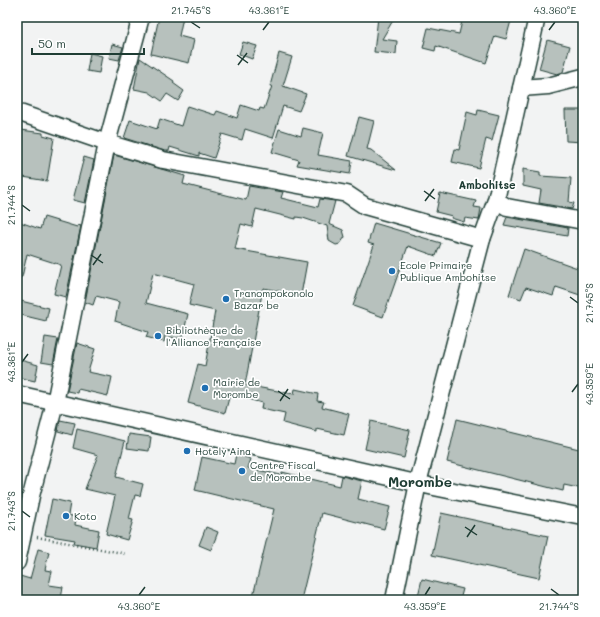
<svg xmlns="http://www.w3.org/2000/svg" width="600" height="617" font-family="Mali,sans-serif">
	<rect width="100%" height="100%" fill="#f2f3f3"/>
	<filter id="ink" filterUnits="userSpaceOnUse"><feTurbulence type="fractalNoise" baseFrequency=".025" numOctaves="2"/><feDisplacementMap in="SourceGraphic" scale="8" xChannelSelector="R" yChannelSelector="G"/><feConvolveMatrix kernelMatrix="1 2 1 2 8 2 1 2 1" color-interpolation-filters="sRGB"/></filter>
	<g filter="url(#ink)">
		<g fill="#b7c1bd" stroke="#1f3d34">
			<path d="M159,17H183L179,36L194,40L189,63L151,54Z"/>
			<path d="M378,17H395L382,39L397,41L396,54L374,52Z"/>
			<path d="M463,17H512L506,39L495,36L486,63L436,46L435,51L423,48L428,28L459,34Z"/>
			<path d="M547,40L570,46L563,72L557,74L539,69Z"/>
			<path d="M243,42L257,46L252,59L239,54Z"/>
			<path d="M112,44L123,47L119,60L109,58Z"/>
			<path d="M90,53L102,56L99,73L87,71Z"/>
			<path d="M279,53L292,57L283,86L306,94L299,111L283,106L273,138L245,129L242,140L222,134L214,158L199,153V156L170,147L169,151H165L124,138L130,120L157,129L160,119L181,126L187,106L215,115L217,111L237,118L241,105L259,111L260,108L264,109L272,86H270Z"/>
			<path d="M140,58L174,81L173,83L184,91L178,101L167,94L162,101L149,92L134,89Z"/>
			<path d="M478,110L499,115L492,141L486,139L479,168L452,162L455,149L459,150L467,112L477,115Z"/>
			<path d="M565,110H583V142L566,141Z"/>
			<path d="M359,117L374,121L367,149L371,150L396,170L348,156Z"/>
			<path d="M303,128L323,133L318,155L352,161L350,174L297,165L299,160L272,152L279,129L301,136Z"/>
			<path d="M21,130L43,133V135L54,138L47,181L17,176V143H19Z"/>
			<path d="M114,155L185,176L183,184L246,200L249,186L283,192L281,198L318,207L320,199L335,201L329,224L343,230L345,237L340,244L336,245L329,241L327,226L303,218L296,217V219L256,209L252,227L241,224L235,249L307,262L301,295L263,288L245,385L294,394L295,389L318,394L317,401L324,402L322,407L349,414L344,435L317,429V432L283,423L285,414L261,409L262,403L230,394L225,413L188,403L198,364L205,366L215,311L189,305L194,284L153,273L146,303L188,314L182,340L165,336L164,342L146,337L148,332L115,321L119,302L96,296L93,305L85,302Z"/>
			<path d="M84,157L94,160L85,203L73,200Z"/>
			<path d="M523,169L540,172V176L571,178L569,202L574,203L572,209L539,203L541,190L523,186Z"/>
			<path d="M440,193L476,201L474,207L481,208L479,220L465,218L464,222L451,218L452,216L436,212Z"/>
			<path d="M44,217L77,227L78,225L81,226L66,297L54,294L61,265L27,254L22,277H17V221L40,229Z"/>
			<path d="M507,217L568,228L567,236L504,225Z"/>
			<path d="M374,223L441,243L436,256L408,246L383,317L353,306L374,245L368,243Z"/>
			<path d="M524,249L583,270V296L556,287L553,296L526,287L521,299L509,295Z"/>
			<path d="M17,300L49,308L46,321L17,314Z"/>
			<path d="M45,337L58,339L53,364L41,362Z"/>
			<path d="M77,343L95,349L88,372L112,377L108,396L78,389L77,393L67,391Z"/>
			<path d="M17,359L38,365L35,381L17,377Z"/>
			<path d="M457,419L583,450V489L564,485L563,491L447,462Z"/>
			<path d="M60,420L75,423L72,435L58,431Z"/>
			<path d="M371,421L410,430L404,458L365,449Z"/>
			<path d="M77,429L125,441L116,477L143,484L140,496L135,495L129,519L133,520L127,540L106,534L115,496L85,489L98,455L73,448Z"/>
			<path d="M129,434L151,437L149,451L127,448Z"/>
			<path d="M236,454L251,459L248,468L281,475L282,472L340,486L342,476L362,481L358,499L390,507L384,529L322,513L301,600H252L274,509L195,490L202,457L234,464Z"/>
			<path d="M52,499L70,503L68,515L76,517L75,525L99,530L96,547L74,543L75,540L45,535Z"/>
			<path d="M441,513L548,536L539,578L432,555Z"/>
			<path d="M206,527L218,532L211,550L199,545Z"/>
			<path d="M38,549L49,552L45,570L52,571L49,585L63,587L61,599L45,596L44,600H17L20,576L30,579Z"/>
			<path d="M422,579L463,589L460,600H417Z"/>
		</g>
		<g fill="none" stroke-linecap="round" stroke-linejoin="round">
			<defs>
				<g id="minor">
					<path d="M521,88L548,86L583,77"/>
					<path d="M17,112L107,143L163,160L347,194L365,206L482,239"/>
					<path d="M496,200L507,207L583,221"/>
					<path d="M17,394L434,487L583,517"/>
					<path d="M17,562L31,496L55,403L107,143L141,17"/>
					<path d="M394,600L418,483L482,239L496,200L537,17"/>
				</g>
			</defs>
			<use href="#minor" stroke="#1f3d34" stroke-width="19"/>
			<path stroke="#1f3d34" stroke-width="2.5" stroke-dasharray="1 3" stroke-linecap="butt" d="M37,537L127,554"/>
			<use href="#minor" stroke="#fff" stroke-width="16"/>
		</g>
	</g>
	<path fill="none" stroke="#1f3d34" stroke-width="1.5" d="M191,22L200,28M263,30L269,22M549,30L555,22M237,55L248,63M238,65L247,53M424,191L435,199M425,201L434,189M22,205L30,211M91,255L103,263M93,265L101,254M570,297L578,303M22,362L28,354M278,391L290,399M572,392L578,384M280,401L288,389M22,511L30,517M465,527L477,535M467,537L475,525M551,589L559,595M139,595L145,587M425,595L430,587"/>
	<g fill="#1f6fb2" stroke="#fff" stroke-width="1.5">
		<circle cx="392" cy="271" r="4"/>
		<circle cx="226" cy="299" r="4"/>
		<circle cx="158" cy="336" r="4"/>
		<circle cx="205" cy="388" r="4"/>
		<circle cx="187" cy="451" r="4"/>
		<circle cx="242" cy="471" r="4"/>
		<circle cx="66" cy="516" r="4"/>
	</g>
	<g text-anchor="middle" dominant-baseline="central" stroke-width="3.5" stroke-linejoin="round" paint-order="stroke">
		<g font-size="10" fill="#1f3d34" stroke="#fff" text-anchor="start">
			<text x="400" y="265">Ecole Primaire<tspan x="400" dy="12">Publique Ambohitse</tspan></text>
			<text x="234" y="293">Tranompokonolo<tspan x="234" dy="12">Bazar be</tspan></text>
			<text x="166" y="330">Bibliothèque de<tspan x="166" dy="12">l'Alliance Française</tspan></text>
			<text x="213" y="382">Mairie de<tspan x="213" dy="12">Morombe</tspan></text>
			<text x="195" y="451">Hotely Aina</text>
			<text x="250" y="465">Centre Fiscal<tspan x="250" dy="12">de Morombe</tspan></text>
			<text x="74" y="516">Koto</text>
		</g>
		<g font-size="11" font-weight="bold" fill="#1f3d34" stroke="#fff">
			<text x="487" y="184">Ambohitse</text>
		</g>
		<g font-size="14" font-weight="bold" fill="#1f3d34" stroke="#fff">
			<text x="420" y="481">Morombe</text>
		</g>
	</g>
	<rect width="600" height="617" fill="none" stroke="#fff" stroke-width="44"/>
	<path d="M32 48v6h112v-6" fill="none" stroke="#1f3d34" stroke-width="2"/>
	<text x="38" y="48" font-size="12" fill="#1f3d34" stroke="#ffffff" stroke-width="3" paint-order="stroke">50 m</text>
	<rect x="22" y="22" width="556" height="573" fill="none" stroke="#1f3d34" stroke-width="1.5"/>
	<g font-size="10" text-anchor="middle" fill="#1f3d34">
		<text x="191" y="14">21.745°S</text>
		<text x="269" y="14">43.361°E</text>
		<text x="555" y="14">43.360°E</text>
		<text transform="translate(11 205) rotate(-90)" y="4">21.744°S</text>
		<text transform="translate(589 303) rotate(-90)" y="4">21.745°S</text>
		<text transform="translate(11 362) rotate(-90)" y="4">43.361°E</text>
		<text transform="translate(589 384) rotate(-90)" y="4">43.359°E</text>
		<text transform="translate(11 511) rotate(-90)" y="4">21.743°S</text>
		<text x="139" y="610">43.360°E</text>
		<text x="425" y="610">43.359°E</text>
		<text x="559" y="610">21.744°S</text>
	</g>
</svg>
